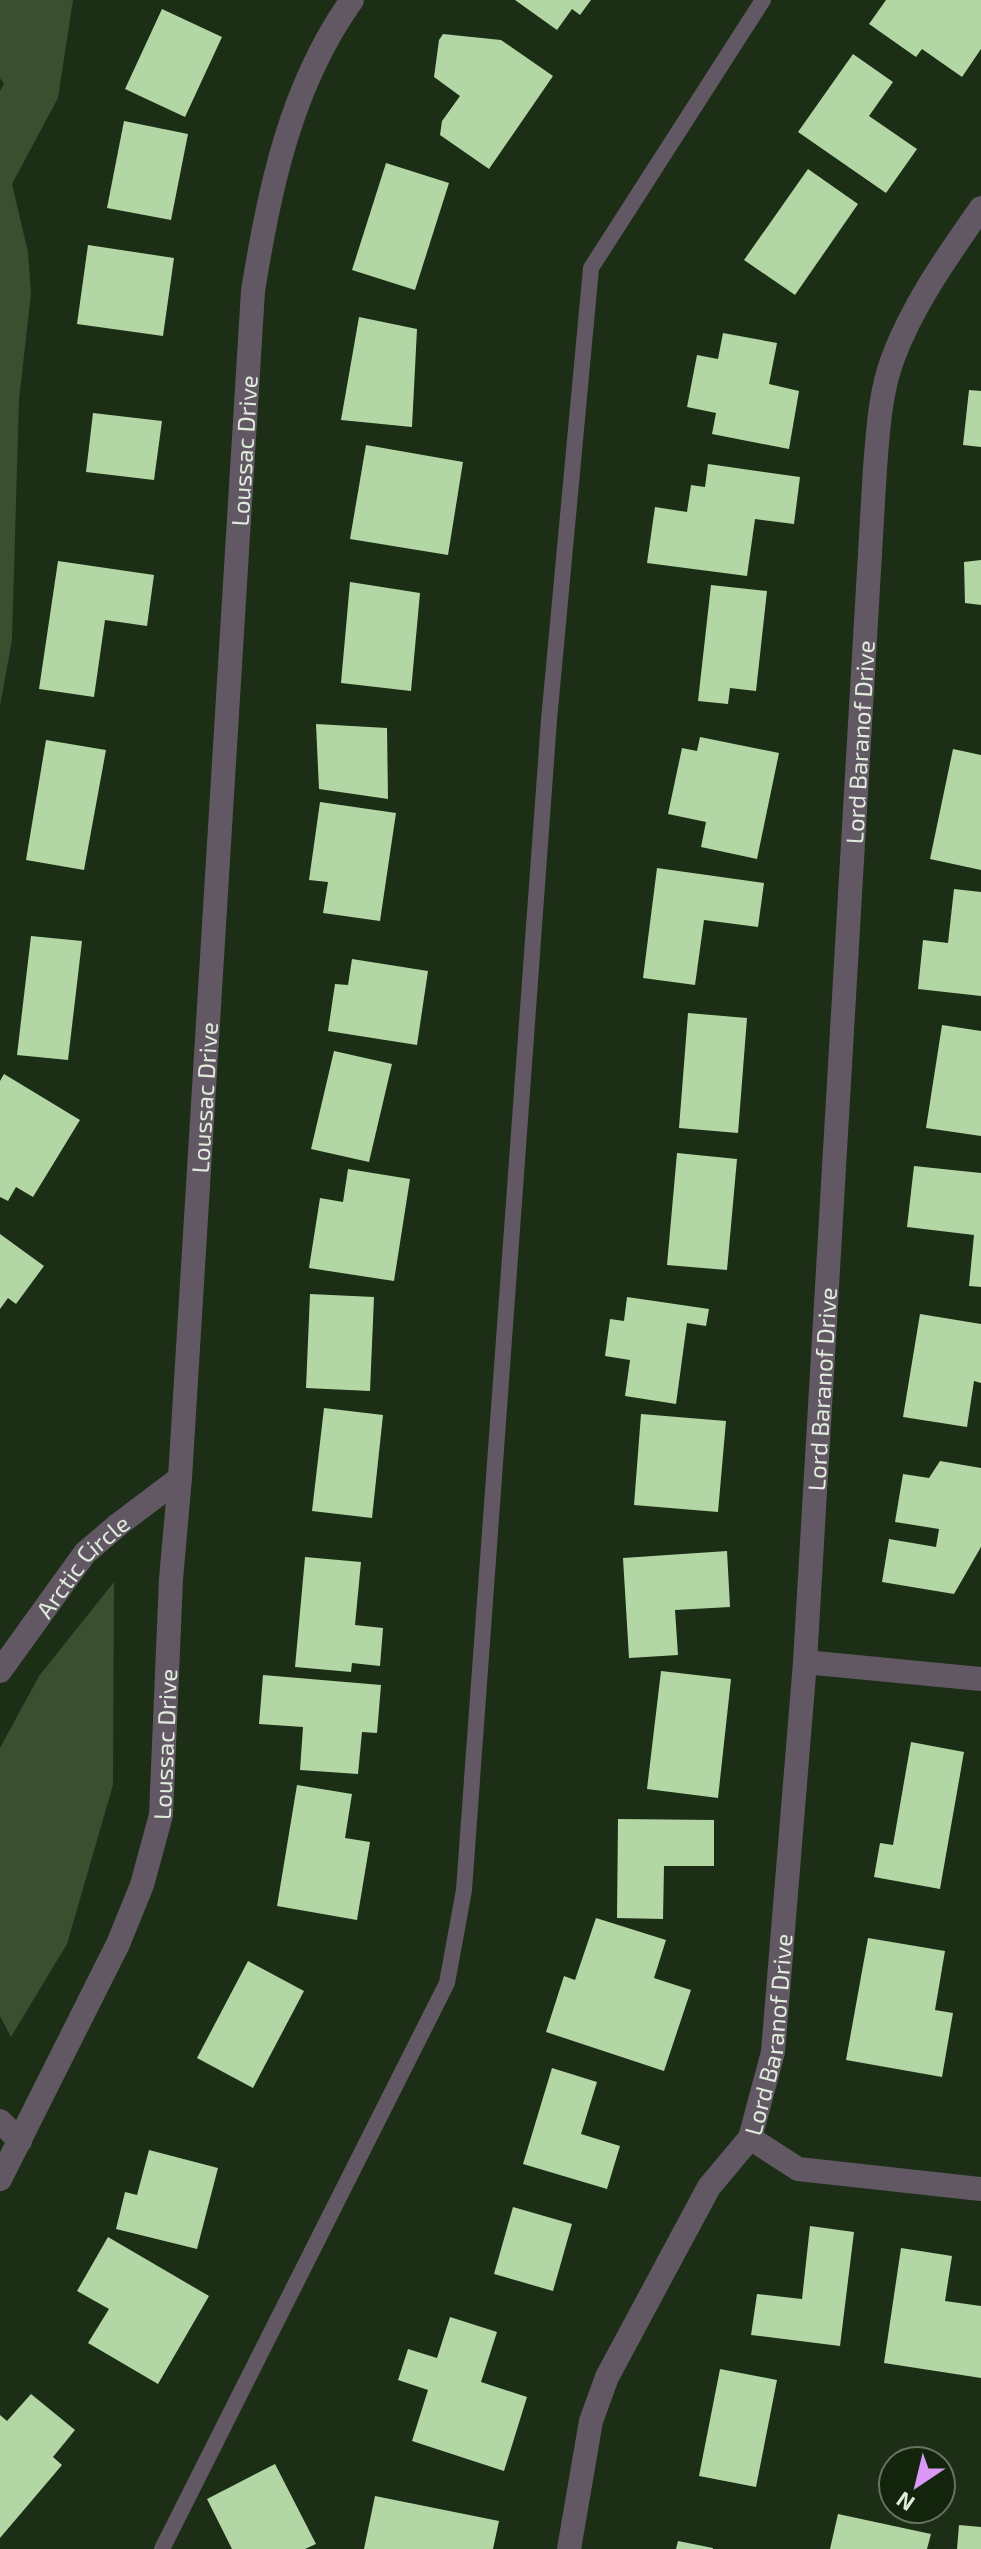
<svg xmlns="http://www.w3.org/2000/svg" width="981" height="2549" font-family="'Exo 2',sans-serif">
	<rect width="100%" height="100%" fill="#1c2e15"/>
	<g fill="#394f30">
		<path d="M0,0H73L58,98L12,184L28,252L31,293L19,400L12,640L0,706V91L4,84L0,78Z"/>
		<path d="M114,1582L113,1785L67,1944L11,2037L0,2016V1748L39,1676Z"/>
	</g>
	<g fill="#b2d7a4">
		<path d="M515,0H591L580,15L572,9L557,30Z"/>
		<path d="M886,0H981V49L962,77L922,49L916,57L869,24Z"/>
		<path d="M162,9L222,37L185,117L125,89Z"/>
		<path d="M443,34L501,40L553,76L489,169L440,135L442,121L460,96L434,77L439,40Z"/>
		<path d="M853,54L893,82L869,116L917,149L886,193L798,132Z"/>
		<path d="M124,121L188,134L171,220L107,208Z"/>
		<path d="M386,163L449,183L415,290L352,270Z"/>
		<path d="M808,169L858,204L795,295L744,260Z"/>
		<path d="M88,245L174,258L163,336L77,324Z"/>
		<path d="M359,317L417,329L412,427L341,420Z"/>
		<path d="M723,333L777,343L769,384L799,391L789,449L712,434L716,413L687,407L697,355L718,359Z"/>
		<path d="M969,390L981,391V447L963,445Z"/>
		<path d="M93,413L162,421L154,480L86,472Z"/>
		<path d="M366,445L463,462L448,555L350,539Z"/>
		<path d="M708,464L800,477L794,524L755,519L747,576L647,563L655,507L687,512L691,485L705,487Z"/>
		<path d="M981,560V605L965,603L964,562Z"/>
		<path d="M58,561L154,575L147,626L105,620L94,697L39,689Z"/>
		<path d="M350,582L420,593L411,691L341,683Z"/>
		<path d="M711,585L767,591L756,691L730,688L728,704L698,701Z"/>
		<path d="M316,724L387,728L388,799L319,789Z"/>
		<path d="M700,737L779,753L757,859L701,847L706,822L668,814L682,748L697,751Z"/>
		<path d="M46,740L106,750L84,870L26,860Z"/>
		<path d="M953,749L981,755V870L930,859Z"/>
		<path d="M320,802L396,813L380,921L323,913L328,882L309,880Z"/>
		<path d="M657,868L764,883L758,927L704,920L695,985L643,978Z"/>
		<path d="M954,889L981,892V996L918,989L923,940L948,943Z"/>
		<path d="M31,936L82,941L68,1060L17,1055Z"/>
		<path d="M352,959L428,971L417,1045L328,1031L335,984L348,985Z"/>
		<path d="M688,1013L747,1018L738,1133L679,1128Z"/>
		<path d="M942,1025L981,1031V1136L926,1128Z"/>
		<path d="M334,1051L392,1064L369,1162L311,1149Z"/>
		<path d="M4,1074L80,1120L33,1197L16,1187L8,1201L0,1197V1081Z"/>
		<path d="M677,1153L737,1159L727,1270L667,1265Z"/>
		<path d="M914,1166L981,1173V1287L969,1286L974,1235L907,1227Z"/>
		<path d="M348,1169L410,1179L394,1281L309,1268L320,1198L343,1202Z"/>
		<path d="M0,1234L44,1266L16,1304L8,1298L0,1309Z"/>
		<path d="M310,1294L374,1297L370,1391L306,1388Z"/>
		<path d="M627,1297L709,1309L706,1326L687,1323L676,1404L625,1396L630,1360L605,1356L610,1319L624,1321Z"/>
		<path d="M920,1314L981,1324V1383L974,1381L967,1427L903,1417Z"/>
		<path d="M324,1408L383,1415L372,1518L312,1511Z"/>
		<path d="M641,1414L726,1421L718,1512L634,1505Z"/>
		<path d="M940,1461L981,1468V1547L954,1594L882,1582L889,1539L936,1547L939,1529L895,1522L903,1474L929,1478Z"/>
		<path d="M727,1551L730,1607L675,1610L678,1655L629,1658L623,1558Z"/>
		<path d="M305,1557L361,1562L355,1625L383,1628L380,1666L352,1663L351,1672L295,1667Z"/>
		<path d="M661,1671L731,1679L718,1798L647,1789Z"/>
		<path d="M263,1675L381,1685L377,1733L362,1732L358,1774L300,1770L303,1727L259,1724Z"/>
		<path d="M911,1742L964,1752L940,1889L874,1877L880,1843L893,1845Z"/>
		<path d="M297,1785L352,1794L345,1838L370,1842L357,1920L277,1906Z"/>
		<path d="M618,1819L714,1820V1866H664L663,1919L617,1918Z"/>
		<path d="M596,1918L666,1940L654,1978L691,1990L664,2071L546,2032L564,1976L575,1980Z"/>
		<path d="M868,1938L945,1951L935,2010L953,2013L942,2077L846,2060Z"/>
		<path d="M248,1961L304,1991L253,2088L197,2058Z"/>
		<path d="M552,2068L597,2082L581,2134L620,2146L607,2189L523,2164Z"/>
		<path d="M149,2150L218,2168L197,2249L116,2229L125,2192L137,2195Z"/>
		<path d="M513,2207L572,2224L553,2291L494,2274Z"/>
		<path d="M810,2226L854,2232L840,2346L751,2335L757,2294L802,2299Z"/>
		<path d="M108,2237L209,2296L158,2384L88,2343L109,2309L77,2291Z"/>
		<path d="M901,2248L952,2256L945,2301L981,2306V2378L884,2363Z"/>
		<path d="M450,2317L497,2332L481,2382L527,2397L504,2471L412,2441L428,2390L398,2380L408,2349L437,2358Z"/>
		<path d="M720,2369L777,2380L756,2487L699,2476Z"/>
		<path d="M31,2394L75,2430L53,2457L62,2465L0,2538V2415L7,2421Z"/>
		<path d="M275,2464L316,2544L305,2549H232L207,2499Z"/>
		<path d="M375,2496L499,2521L493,2549H364Z"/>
		<path d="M838,2514L931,2534L927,2549H830Z"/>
		<path d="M959,2525L981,2527V2549H957Z"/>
		<path d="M678,2541L713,2548V2549H676Z"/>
	</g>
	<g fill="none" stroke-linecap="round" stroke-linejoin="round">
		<path stroke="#615864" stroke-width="16" d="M162,2549L447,1983L464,1890L549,720L591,268L763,0"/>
		<g stroke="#615864" stroke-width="24">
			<path d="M805,1662L981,1679"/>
			<path id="s1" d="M0,1671L85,1553L119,1524L180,1478"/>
			<path d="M0,2121L20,2141"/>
			<path d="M750,2138L798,2169L981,2189"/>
			<path id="s2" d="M0,2179L118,1944L142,1885L161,1815L171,1579L180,1478L253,291C269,190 291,85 352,0"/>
			<path id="s3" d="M569,2549L591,2421L607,2377L709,2187L750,2138L773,2052L805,1662L875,468C878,432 880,392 893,358C913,304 949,254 981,208"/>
		</g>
	</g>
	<g text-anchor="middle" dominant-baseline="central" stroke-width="8" stroke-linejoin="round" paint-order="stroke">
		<g font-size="24" fill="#dfebdb" stroke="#13240c">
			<text stroke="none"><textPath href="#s2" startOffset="1766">Loussac Drive</textPath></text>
			<text stroke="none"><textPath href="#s3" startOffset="1858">Lord Baranof Drive</textPath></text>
			<text stroke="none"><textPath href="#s2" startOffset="1118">Loussac Drive</textPath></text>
			<text stroke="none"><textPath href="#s3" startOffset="1210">Lord Baranof Drive</textPath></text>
			<text stroke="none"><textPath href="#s1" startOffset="134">Arctic Circle</textPath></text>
			<text stroke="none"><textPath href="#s2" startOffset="470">Loussac Drive</textPath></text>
			<text stroke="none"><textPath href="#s3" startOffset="562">Lord Baranof Drive</textPath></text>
		</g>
	</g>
	<g transform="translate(917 2485) rotate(215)"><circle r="38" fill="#13240c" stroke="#65745f" stroke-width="2"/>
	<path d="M0-6L14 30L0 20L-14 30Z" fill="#db99f5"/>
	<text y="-12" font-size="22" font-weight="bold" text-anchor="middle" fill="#dfebdb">N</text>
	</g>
</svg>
